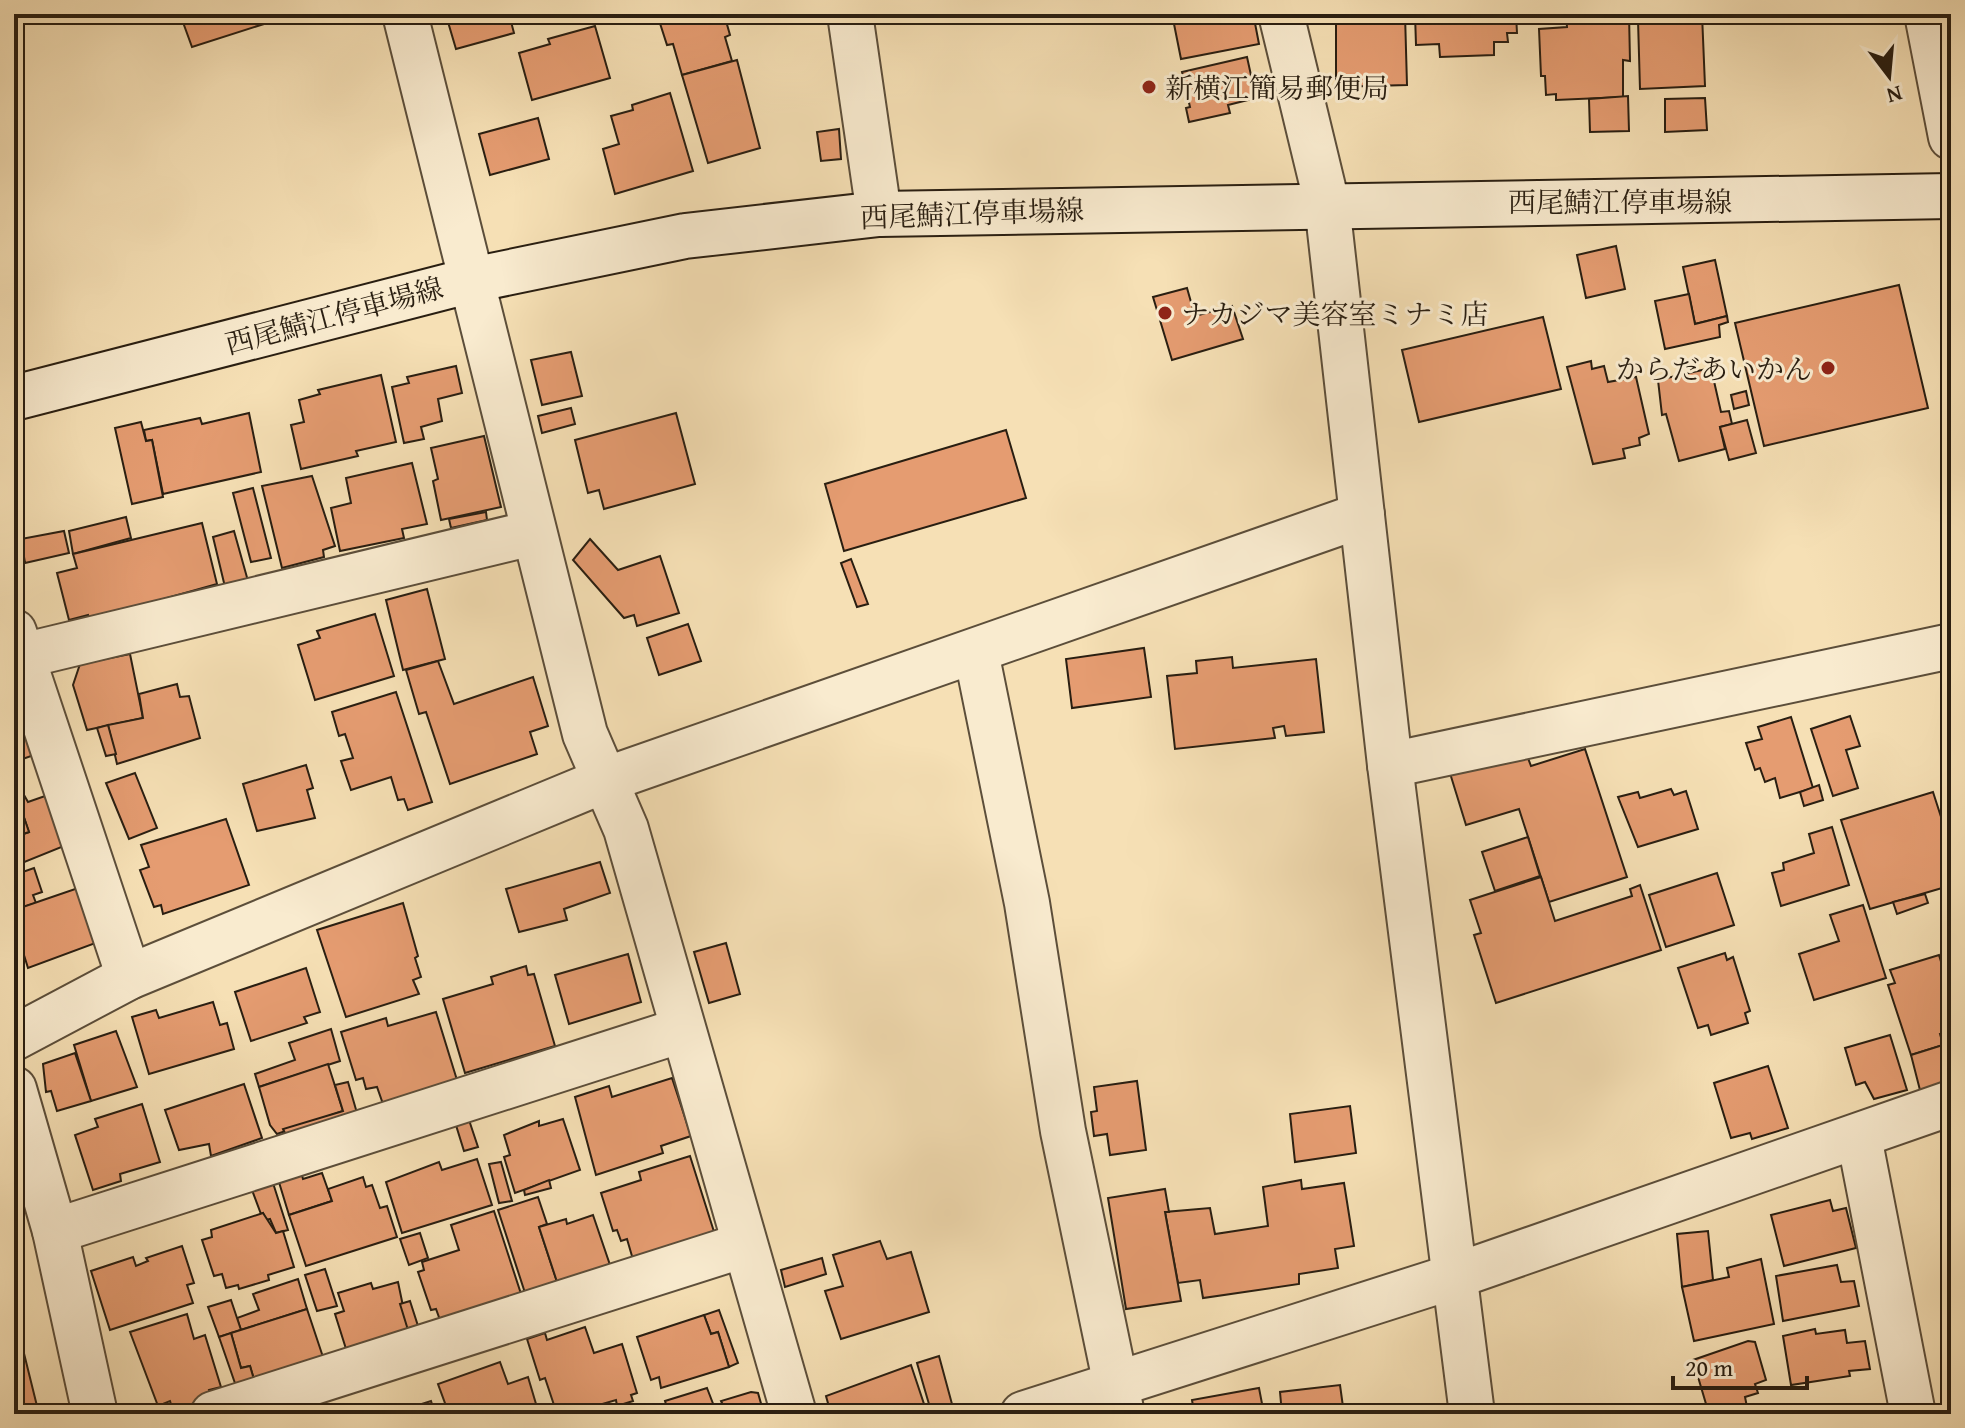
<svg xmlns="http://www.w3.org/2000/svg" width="1965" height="1428" font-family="'Gentium Book Plus','Noto Serif JP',serif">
	<rect width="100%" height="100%" fill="#f6e0b5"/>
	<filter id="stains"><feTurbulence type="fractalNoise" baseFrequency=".0025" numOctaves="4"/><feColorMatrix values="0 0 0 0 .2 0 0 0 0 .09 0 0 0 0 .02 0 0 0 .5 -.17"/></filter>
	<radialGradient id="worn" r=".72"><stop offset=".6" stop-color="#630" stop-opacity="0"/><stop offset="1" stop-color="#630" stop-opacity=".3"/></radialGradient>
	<g fill="#e59c71" stroke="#291e11" stroke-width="2">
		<path d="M180,14H264L267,23L192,47Z"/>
		<path d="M441,14H509L514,33L456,49L448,22L444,23Z"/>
		<path d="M657,14H724L730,35L725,37L732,61L682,75L673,44L667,45Z"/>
		<path d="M1172,14H1242L1243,19L1254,18L1259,44L1181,59Z"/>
		<path d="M1324,14H1405L1407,85L1336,87V19L1324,20Z"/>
		<path d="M1415,14H1516L1517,33H1507L1508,42H1494V55L1440,57L1439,44L1416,45Z"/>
		<path d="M1566,14H1629L1630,61L1623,60V97L1556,100V94L1546,95L1545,76H1541L1539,29L1567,27Z"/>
		<path d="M1655,14H1702L1705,86L1640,89L1638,20L1656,19Z"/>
		<path d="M595,26L610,78L532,100L519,53L550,44L548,39Z"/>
		<path d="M1247,57L1256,98L1228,105L1230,113L1189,122L1186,108L1190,107L1182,72Z"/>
		<path d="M737,60L760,148L708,163L682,75Z"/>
		<path d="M670,93L693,171L615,194L603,149L619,144L611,116L633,110L632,105Z"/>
		<path d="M1628,96L1629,131L1590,132L1589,99Z"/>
		<path d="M1705,98L1707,130L1665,132V99Z"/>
		<path d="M538,118L549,159L490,175L479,134Z"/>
		<path d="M839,129L841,159L821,161L817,132Z"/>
		<path d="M1616,246L1625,289L1586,298L1577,255Z"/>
		<path d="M1715,260L1727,316L1695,324L1683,267Z"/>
		<path d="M1899,285L1928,408L1764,446L1735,323Z"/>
		<path d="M1187,288L1195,316L1232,306L1243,339L1172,360L1153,297Z"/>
		<path d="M1689,294L1695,324L1727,316L1728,322L1719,325L1720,337L1665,349L1655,301Z"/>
		<path d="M1543,317L1561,389L1419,422L1402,350Z"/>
		<path d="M571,352L582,396L542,405L531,360Z"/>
		<path d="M1591,361L1592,369L1604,366L1608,382L1636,377L1649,434L1639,438L1640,445L1623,449L1625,458L1593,464L1567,367Z"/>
		<path d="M456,366L462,393L438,399L442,421L421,427L424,439L404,443L392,387L409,383L407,377Z"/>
		<path d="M1711,368L1721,412L1729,411L1732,424L1720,427L1725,449L1679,461L1666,414L1662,415L1658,380Z"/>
		<path d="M381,375L396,442L356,451L358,456L301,469L291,425L304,422L299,400L320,394L318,390Z"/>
		<path d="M1746,391L1749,405L1734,409L1731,395Z"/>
		<path d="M571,408L575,424L542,433L538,416Z"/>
		<path d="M249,413L261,472L163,494L152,440L146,441L144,430L200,418L202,424Z"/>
		<path d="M676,413L695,484L604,509L599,490L588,493L575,440Z"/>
		<path d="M1747,420L1756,453L1729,460L1720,427Z"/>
		<path d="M141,422L146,441L152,440L163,497L132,504L115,428Z"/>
		<path d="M1006,430L1026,498L844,551L825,484Z"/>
		<path d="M484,436L501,507L441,520L433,481L438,479L431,448Z"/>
		<path d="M412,463L427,524L402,529L404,538L340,551L331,508L351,503L346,478Z"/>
		<path d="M312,476L335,546L323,550L324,557L282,568L262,486Z"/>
		<path d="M253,488L271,558L251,562L233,493Z"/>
		<path d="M486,512L487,520L451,528L449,519Z"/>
		<path d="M126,517L131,538L73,554L69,531Z"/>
		<path d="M202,523L217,584L89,620L88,615L69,620L57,573L77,568L73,554Z"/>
		<path d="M64,531L69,553L25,563L21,539Z"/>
		<path d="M234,531L248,581L225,587L213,537Z"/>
		<path d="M590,539L618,570L660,556L679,613L637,626L634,615L624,618L573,560Z"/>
		<path d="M851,559L868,604L857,607L841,563Z"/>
		<path d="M427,589L445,659L403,670L386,600Z"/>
		<path d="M375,614L394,676L315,700L298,645L320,638L317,631Z"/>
		<path d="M688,624L701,661L659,675L647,638Z"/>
		<path d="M1144,648L1151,697L1072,708L1066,659Z"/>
		<path d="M130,654L143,718L87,730L73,685L80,664Z"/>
		<path d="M1232,657L1233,668L1316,659L1324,732L1286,736L1284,726L1273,728L1275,738L1175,749L1167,676L1197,673L1196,661Z"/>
		<path d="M438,661L454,704L533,677L548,726L530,732L537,754L450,784L426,712L419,714L406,670Z"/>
		<path d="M177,684L180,697L189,696L200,738L117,764L108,725L143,718L139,694Z"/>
		<path d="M396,692L432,802L408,810L404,799L398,800L391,777L351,790L341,761L353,758L345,734L339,736L332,712Z"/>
		<path d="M14,694L37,754L14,762Z"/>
		<path d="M1850,716L1860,746L1846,750L1858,788L1833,796L1811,729Z"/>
		<path d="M1791,717L1813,788L1780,798L1775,778L1765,782L1760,768L1755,770L1746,743L1762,739L1758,727Z"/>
		<path d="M108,725L116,754L106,756L97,728Z"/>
		<path d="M1523,745L1531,766L1585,749L1627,877L1549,902L1519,809L1466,825L1449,770Z"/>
		<path d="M306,765L313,788L307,790L315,818L257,831L243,784Z"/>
		<path d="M135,773L157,828L129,839L106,783Z"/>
		<path d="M1819,785L1823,800L1804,806L1800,792Z"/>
		<path d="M1671,789L1674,795L1686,791L1698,829L1638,847L1618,797L1638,792L1640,798Z"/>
		<path d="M1933,792L1951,848V877H1947L1949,886L1870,909L1841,820Z"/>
		<path d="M24,795L28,802L45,796L64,846L22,863L14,837L29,832L17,797Z"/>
		<path d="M17,797L29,832L14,837V798Z"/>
		<path d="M226,819L249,885L163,914L161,905L154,907L140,870L149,867L141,845Z"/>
		<path d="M1832,827L1849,885L1781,906L1772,873L1784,870L1783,863L1814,853L1809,834Z"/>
		<path d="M1528,837L1540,876L1495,891L1482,852Z"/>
		<path d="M600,862L610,893L564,909L567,920L519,932L506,889Z"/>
		<path d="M34,868L42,892L33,895L36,903L14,910V875Z"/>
		<path d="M1717,873L1734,925L1666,947L1649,895Z"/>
		<path d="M1541,877L1555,921L1632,896L1630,889L1640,885L1661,950L1496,1003L1474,935L1481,933L1470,900Z"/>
		<path d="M81,887L101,941L28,968L14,923V910Z"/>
		<path d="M1925,894L1928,903L1897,914L1893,902Z"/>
		<path d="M403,903L418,956L415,958L421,977L413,980L419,994L346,1017L317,930Z"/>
		<path d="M1863,905L1886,978L1814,1000L1799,954L1839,941L1830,915Z"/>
		<path d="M726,943L740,994L709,1003L694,952Z"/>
		<path d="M1725,953L1727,960L1733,957L1750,1011L1745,1013L1748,1023L1711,1035L1708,1025L1698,1028L1678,968Z"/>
		<path d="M628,954L641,1002L569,1024L555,975Z"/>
		<path d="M1939,955L1942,965L1949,963L1951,969V1037L1946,1032L1940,1034L1943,1045L1911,1055L1888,985L1895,983L1890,970Z"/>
		<path d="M526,966L528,975L534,974L555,1046L465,1073L443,999L493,984L491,977Z"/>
		<path d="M306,968L320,1012L304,1017L307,1023L251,1041L235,992Z"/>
		<path d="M213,1002L220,1025L227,1023L234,1049L149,1074L132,1017L156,1010L159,1018Z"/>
		<path d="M436,1012L457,1080L383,1104L377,1087L366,1089L363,1078L356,1080L341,1032L386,1018L388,1026Z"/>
		<path d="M331,1029L340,1061L259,1087L255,1074L295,1060L289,1043Z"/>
		<path d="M116,1031L137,1087L91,1101L74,1045Z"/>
		<path d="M1890,1035L1907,1090L1874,1099L1865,1082L1856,1085L1845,1048Z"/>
		<path d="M1946,1044L1951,1085L1921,1094L1911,1055Z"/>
		<path d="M75,1053L91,1101L57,1111L51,1091L46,1092L43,1064Z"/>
		<path d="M328,1064L343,1111L277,1134L270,1125L259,1087Z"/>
		<path d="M1768,1066L1788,1128L1752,1139L1750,1133L1731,1138L1714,1083Z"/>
		<path d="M672,1078L691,1136L661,1146L663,1153L596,1175L575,1097L609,1086L612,1097Z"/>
		<path d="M1137,1081L1146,1150L1110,1155L1107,1134L1094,1136L1091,1112L1097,1111L1094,1087Z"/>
		<path d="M348,1082L357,1113L286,1135L283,1129L343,1111L335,1085Z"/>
		<path d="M244,1084L262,1138L211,1156L209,1144L179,1150L165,1110Z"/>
		<path d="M142,1104L160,1162L120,1174L121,1181L93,1190L75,1135L98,1127L95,1119Z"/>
		<path d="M1350,1106L1356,1153L1295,1162L1290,1114Z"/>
		<path d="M468,1117L478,1147L464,1151L455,1122Z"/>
		<path d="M563,1119L580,1170L515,1193L504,1157L510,1155L504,1135L539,1121V1126Z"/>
		<path d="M690,1156L716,1238L634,1263L627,1239L621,1241L617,1230L613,1231L601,1193L641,1180L639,1172Z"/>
		<path d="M477,1159L492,1205L402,1233L386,1182L439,1162L442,1170Z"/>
		<path d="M501,1162L512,1201L499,1203L489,1164Z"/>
		<path d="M301,1172L303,1179L322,1173L332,1201L289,1215L278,1179Z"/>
		<path d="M363,1177L366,1187L372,1185L380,1208L387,1206L397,1237L306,1266L289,1215L332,1201L328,1189Z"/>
		<path d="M549,1180L551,1188L525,1195L524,1190Z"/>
		<path d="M1301,1180L1302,1189L1344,1183L1354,1246L1335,1249L1338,1268L1299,1274V1284L1203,1298L1200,1280L1178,1283L1165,1212L1210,1208L1215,1234L1268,1226L1263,1187Z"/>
		<path d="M273,1183L288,1230L276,1233L270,1219L266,1220L263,1213L261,1214L252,1190Z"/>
		<path d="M1165,1189L1169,1212H1165L1181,1301L1126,1309L1108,1198Z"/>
		<path d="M538,1197L547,1224L539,1227L559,1288L527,1299L498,1210Z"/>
		<path d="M1830,1200L1833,1211L1846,1208L1856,1248L1784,1266L1771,1215Z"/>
		<path d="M494,1211L523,1300L440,1320L436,1309L431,1310L418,1272L424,1270L422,1262L459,1250L451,1225Z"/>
		<path d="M263,1213L276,1233L283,1231L294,1267L268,1275L269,1280L239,1289L238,1285L226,1288L222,1274L214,1276L202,1240L212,1237L211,1230Z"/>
		<path d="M593,1215L610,1265L559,1288L539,1227L566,1219L567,1224Z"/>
		<path d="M1708,1231L1713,1280L1682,1287L1677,1234Z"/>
		<path d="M420,1233L428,1258L409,1265L400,1239Z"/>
		<path d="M880,1241L887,1259L911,1252L929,1312L841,1339L825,1291L843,1286L833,1255Z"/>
		<path d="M182,1246L194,1283L187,1285L193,1303L110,1330L91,1271L133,1257L136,1266L148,1261L146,1258Z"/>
		<path d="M822,1258L826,1274L785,1287L781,1270Z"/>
		<path d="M1761,1259L1774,1324L1694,1341L1682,1287L1729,1277L1727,1268Z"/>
		<path d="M1837,1265L1841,1282L1854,1281L1859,1306L1783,1321L1776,1276Z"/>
		<path d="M325,1269L337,1306L317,1311L305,1275Z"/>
		<path d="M298,1279L307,1309L241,1330L237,1318L259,1310L253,1294Z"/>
		<path d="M398,1282L408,1330L356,1345L357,1349L347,1352L335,1314L344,1311L338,1293L371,1283L373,1289Z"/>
		<path d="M231,1300L241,1330L219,1337L208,1307Z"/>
		<path d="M410,1301L418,1326L408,1330L400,1304Z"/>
		<path d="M307,1309L324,1360L255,1383L250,1366L241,1368L231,1333Z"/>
		<path d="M719,1310L738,1363L729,1367L718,1332L711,1334L704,1315Z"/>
		<path d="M14,1313L37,1406L14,1411Z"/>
		<path d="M187,1314L194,1339L205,1335L221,1387L209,1390L212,1401L174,1414L170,1401L158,1406L130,1332Z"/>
		<path d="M704,1315L711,1334L718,1332L729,1367L661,1388L659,1377L651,1380L637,1337Z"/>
		<path d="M585,1327L594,1353L622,1344L637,1393L631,1395L633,1401L617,1406L616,1400L599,1405L601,1412L594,1414H557L545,1378L540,1380L527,1339L545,1333L547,1340Z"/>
		<path d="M1815,1329L1816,1334L1845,1330L1847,1343L1865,1341L1870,1369L1849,1371L1850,1376L1791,1385L1783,1336Z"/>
		<path d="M231,1333L241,1368L250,1366L255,1383L237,1389L219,1337Z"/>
		<path d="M1748,1341L1755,1342L1766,1380L1755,1384L1758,1393L1745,1397L1747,1407L1709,1414L1693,1360Z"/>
		<path d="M939,1356L952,1404L931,1411L917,1363Z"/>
		<path d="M500,1362L508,1384L528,1377L539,1414H449L438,1384Z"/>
		<path d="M911,1365L924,1404L911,1410L912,1414H831L826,1396Z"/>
		<path d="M1340,1385L1344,1414H1282L1280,1392Z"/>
		<path d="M707,1388L717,1414H669L665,1401Z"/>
		<path d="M1259,1388L1264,1414H1173L1172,1409L1193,1406L1192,1400Z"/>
		<path d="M751,1392L758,1393L764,1414H717L715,1408L723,1405L721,1401Z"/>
		<path d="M431,1401L435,1414H401L400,1411Z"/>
	</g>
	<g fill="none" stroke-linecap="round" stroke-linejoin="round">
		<defs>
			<g id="minor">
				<path d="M405,14L585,734L626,829L794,1414"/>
				<path d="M850,14L879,214"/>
				<path d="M1281,14L1327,204"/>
				<path d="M1927,14L1951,137"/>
				<path d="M14,632L129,977"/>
				<path d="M976,652L1027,903L1063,1131L1122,1414"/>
				<path d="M22,656L532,533"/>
				<path d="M1390,765L1951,646"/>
				<path d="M14,1038L129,977L605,780L1362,515"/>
				<path d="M14,1089L55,1231L95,1414"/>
				<path d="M1859,1137L1913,1414"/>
				<path d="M55,1231L682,1030"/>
				<path d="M213,1414L744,1245"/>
				<path d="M1023,1414L1455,1276L1951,1103"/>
			</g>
			<path id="tertiary" d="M1327,204L1390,765L1472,1414"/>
			<path id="secondary" d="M14,398L472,280L685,236L879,214L1951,196"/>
		</defs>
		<use href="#minor" stroke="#5c4e3a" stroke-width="48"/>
		<use href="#tertiary" stroke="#5c4e3a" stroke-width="48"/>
		<use href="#secondary" stroke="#291e11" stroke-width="48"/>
		<use href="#minor" stroke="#f9ebcf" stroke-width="44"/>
		<use href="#tertiary" stroke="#f9ebcf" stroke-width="44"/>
		<use href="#secondary" stroke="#f9ebcf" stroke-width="44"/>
	</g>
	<g fill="#8f2418" stroke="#f9ebcf" stroke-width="3">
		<circle cx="1149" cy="87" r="8"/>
		<circle cx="1165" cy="313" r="8"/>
		<circle cx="1828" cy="368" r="8"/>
	</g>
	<g text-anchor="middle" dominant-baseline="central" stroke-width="6" stroke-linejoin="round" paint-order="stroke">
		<g font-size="28" fill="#291e11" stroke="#f9ebcf" text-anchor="start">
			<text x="1165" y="87">新横江簡易郵便局</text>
			<text x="1181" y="313">ナカジマ美容室ミナミ店</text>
			<text x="1812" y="368" text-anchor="end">からだあいかん</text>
		</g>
		<g font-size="28" fill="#291e11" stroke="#f9ebcf">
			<text x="1620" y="201">西尾鯖江停車場線</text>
			<text transform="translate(972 213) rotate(-2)">西尾鯖江停車場線</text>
			<text transform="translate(334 315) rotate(-15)">西尾鯖江停車場線</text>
		</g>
	</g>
	<rect width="1965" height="1428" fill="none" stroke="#f6e0b5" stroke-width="48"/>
	<rect x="16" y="16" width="1933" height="1396" fill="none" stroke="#291e11" stroke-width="4"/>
	<rect x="24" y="24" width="1917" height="1380" fill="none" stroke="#291e11" stroke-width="2"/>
	<g transform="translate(1889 76) rotate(164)" stroke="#f9ebcf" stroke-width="6" paint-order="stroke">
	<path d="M0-6L14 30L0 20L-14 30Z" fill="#291e11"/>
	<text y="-12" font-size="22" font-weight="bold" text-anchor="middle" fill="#291e11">N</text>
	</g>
	<path d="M1673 1376v12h134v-12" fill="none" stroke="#291e11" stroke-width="4"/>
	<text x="1685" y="1376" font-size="24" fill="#291e11" stroke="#f9ebcf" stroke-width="6" paint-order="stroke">20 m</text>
	<rect width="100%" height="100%" filter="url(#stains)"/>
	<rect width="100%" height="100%" fill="url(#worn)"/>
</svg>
